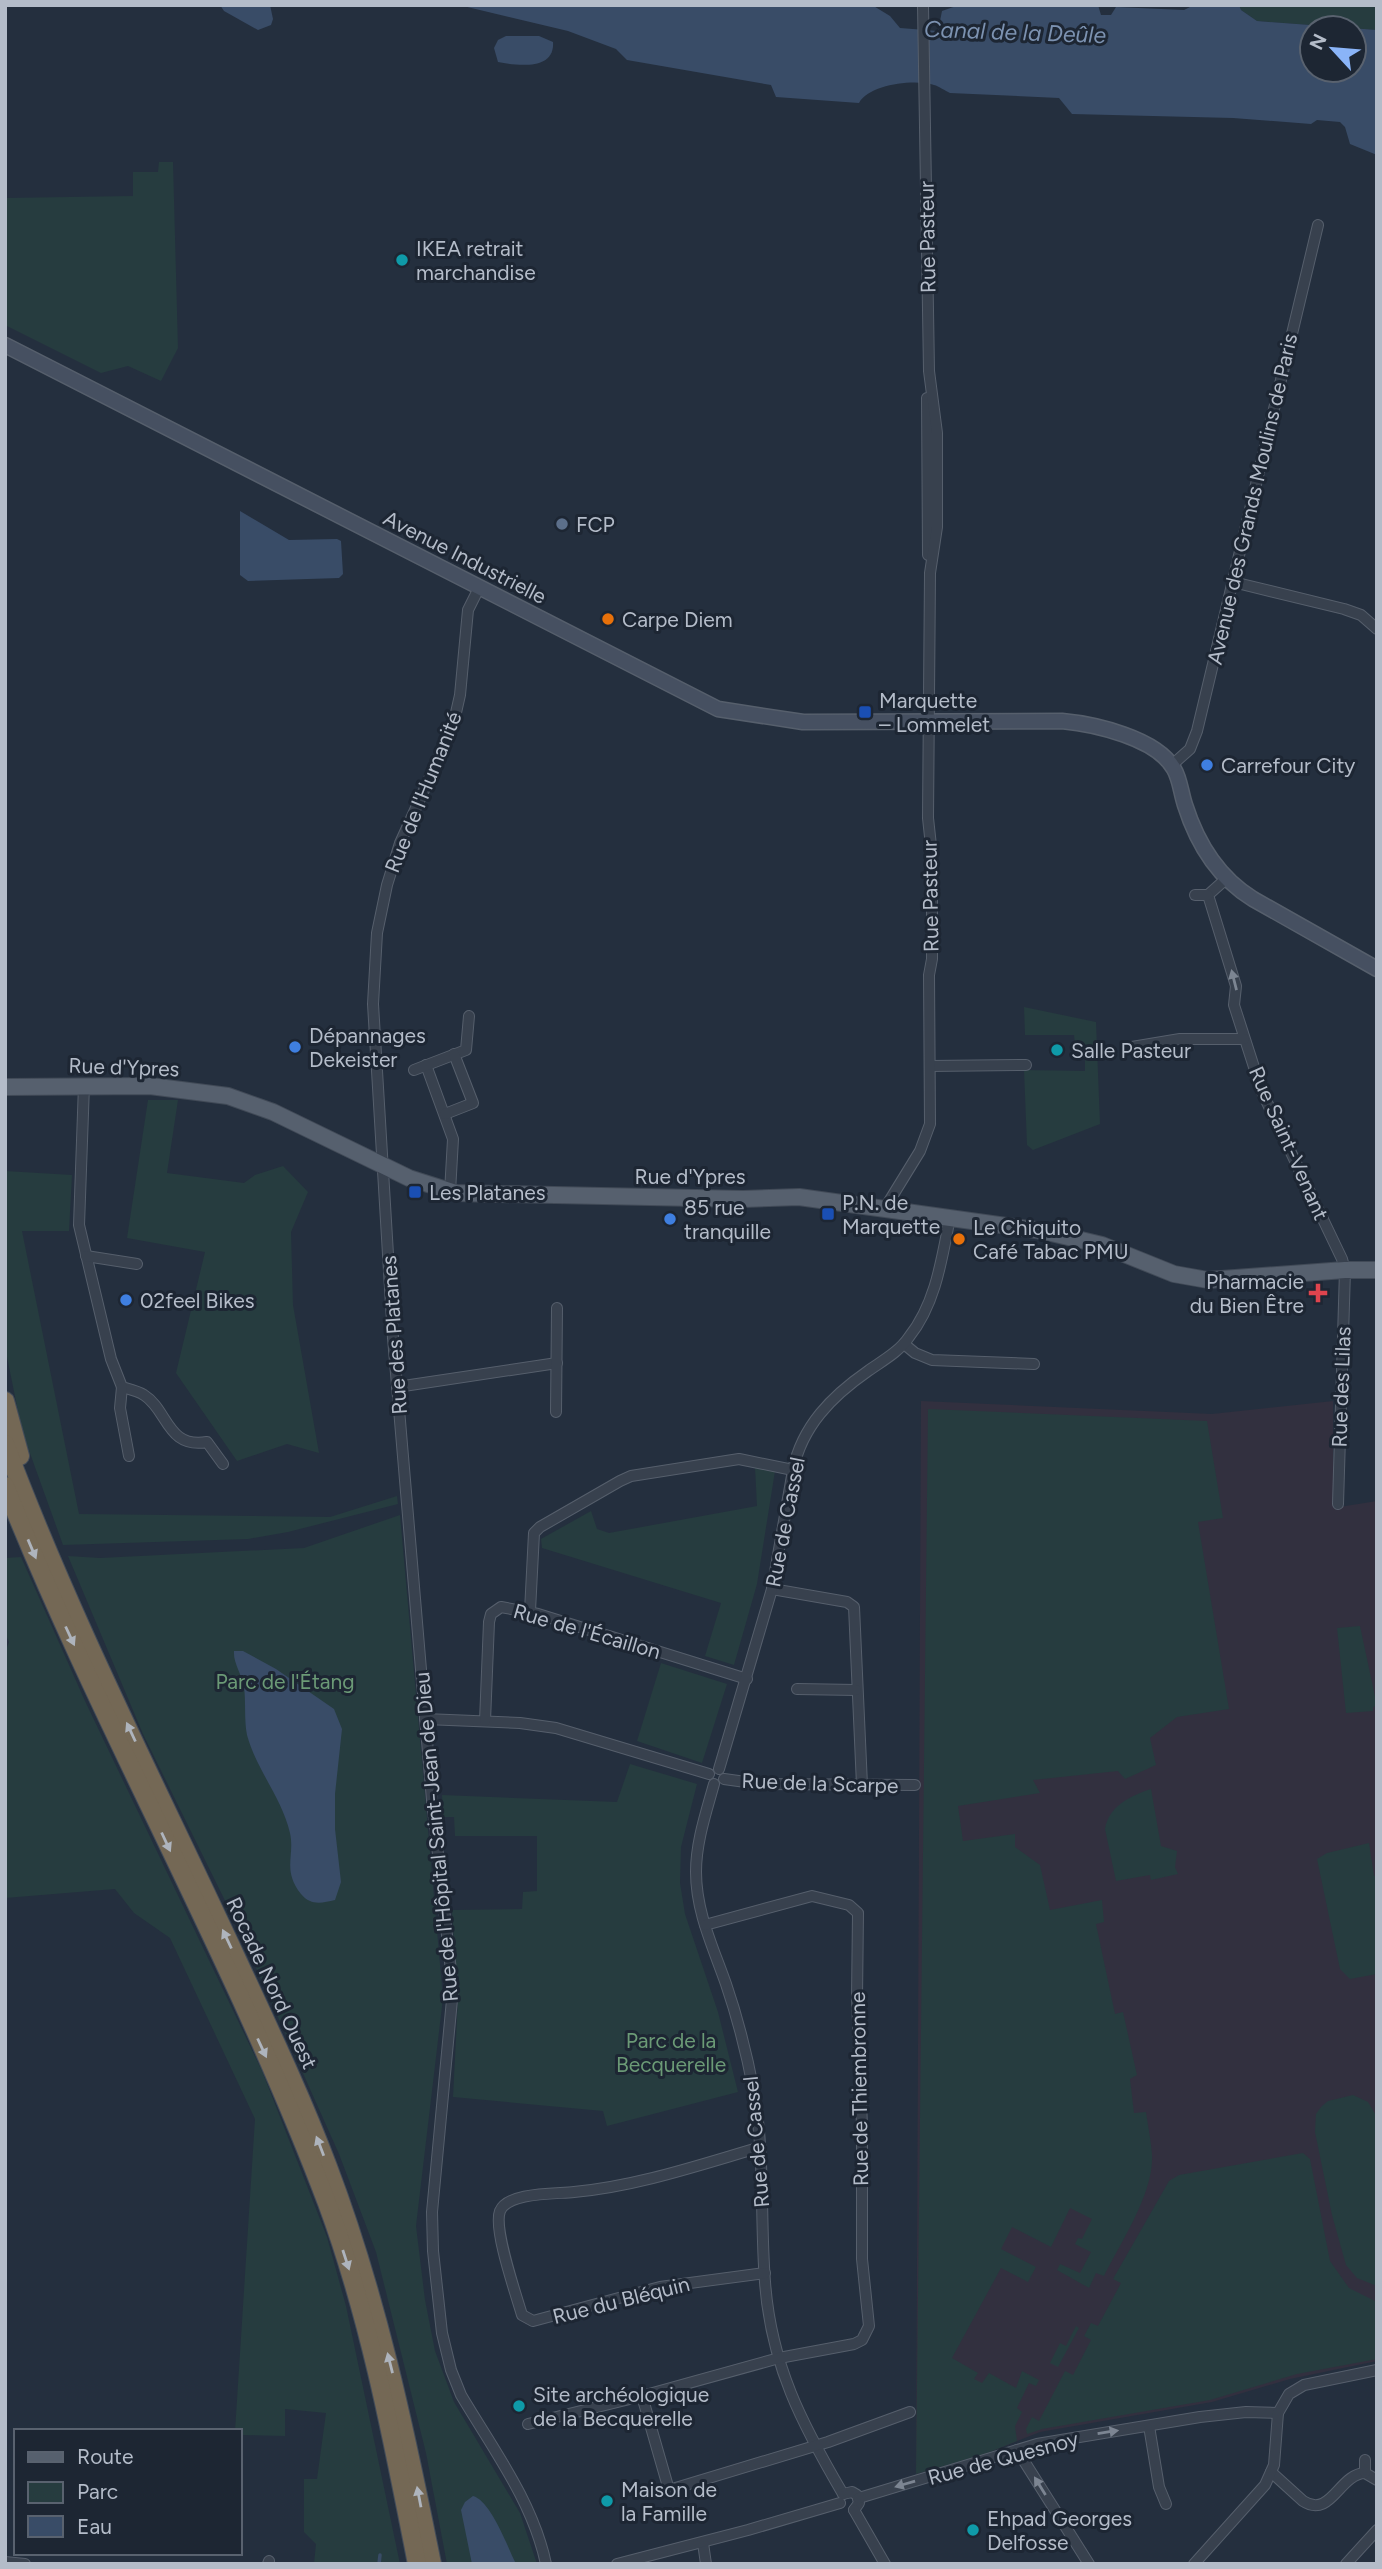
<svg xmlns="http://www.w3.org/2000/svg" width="1382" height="2569" font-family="Figtree,sans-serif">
	<rect width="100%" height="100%" fill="#242f3e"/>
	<path fill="#32303f" d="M921,1401L1212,1414L1333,1401V1508L1377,1501V2361L1290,2379L1212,2402L1040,2432L982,2455L916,2474Z"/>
	<g fill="#263c3f">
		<path d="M1239,5H1377V30L1257,21L1241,10Z"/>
		<path d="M159,162H173L178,348L161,381L128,366L101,373L5,325V198L133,196V172H158Z"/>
		<path d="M1024,1007L1096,1022L1100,1124L1033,1150L1027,1145L1024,1070L1085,1071V1058L1076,1053L1074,1035H1025Z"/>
		<path d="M148,1100H178L167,1173L244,1183L255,1175L283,1166L308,1192L291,1232L293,1305L319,1453L287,1444L237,1461L176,1373L205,1252L127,1238Z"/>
		<path d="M5,1171L72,1175L69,1231H22L79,1514L330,1517L397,1496L398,1504L288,1532L248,1539L63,1545L22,1431L5,1347Z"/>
		<path d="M928,1409L1207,1421L1223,1518L1198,1522L1229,1709L1177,1717L1150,1738L1156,1765L1125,1779L1118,1771L1033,1780L1040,1793L958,1806L963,1841L1015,1834V1847L1040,1865L1050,1910L1102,1900L1104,1922L1096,1924L1115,2014L1123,2012L1137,2075L1130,2079L1134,2113L1146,2112C1148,2126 1151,2141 1152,2155C1154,2193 1121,2242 1104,2276L1096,2273L1089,2288L1057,2270L1060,2264L1080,2273L1091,2252L1075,2244L1078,2238L1082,2239L1092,2219L1070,2208L1051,2247L1012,2227L1001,2249L1036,2267L1028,2282L1001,2268L952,2358L978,2373L974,2379L982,2383L989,2373L1016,2388L1022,2371L1039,2380L1036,2386L1029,2383L1017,2408L1022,2412L1015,2426L1017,2441L982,2455L916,2474Z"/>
		<path d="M755,1467L775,1471L757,1584L734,1665L705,1656L721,1603L542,1548L541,1539L591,1511L597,1529L609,1533L757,1506Z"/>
		<path d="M400,1515L443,1998L416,2226L425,2300L435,2351L454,2402L520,2513L537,2564H447L426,2453L376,2252L339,2154L236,1923L143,1734L68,1556L100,1558L304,1548Z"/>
		<path d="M21,1557L85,1701L262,2071L327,2237L346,2306L400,2564H314L316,2544L304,2532V2479H317L326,2413L285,2409V2436L240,2435V2431H235L255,2119L170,1938L134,1913L115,1889L5,1898V1653L9,1642L5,1633V1558Z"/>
		<path d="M1360,1626L1377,1706L1373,1707V1711L1346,1713L1337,1628Z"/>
		<path d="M661,1663L727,1684L702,1763L637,1741Z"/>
		<path d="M630,1764L697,1784L681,1847L680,1883L685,1914L718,2012L738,2092L607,2126L603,2111L453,2097L458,2000L452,1910L522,1909L523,1892L537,1891V1836H455L454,1817H443L442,1795L617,1802Z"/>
		<path d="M1151,1789L1161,1846L1177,1851L1175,1867L1178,1874L1151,1880L1150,1875L1116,1881L1105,1829C1109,1806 1130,1796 1151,1789Z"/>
		<path d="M1369,1843L1374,1876H1377V1974L1350,1979L1340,1969L1317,1859L1327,1853Z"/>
		<path d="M1353,2095L1368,2102L1377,2117V2286L1357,2278L1346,2265L1332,2215L1315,2132L1316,2114L1321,2107L1328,2101Z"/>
		<path d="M1303,2153L1310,2159L1330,2261L1349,2288L1377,2302V2359L1297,2374L1210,2400L1042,2429L1027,2434L1026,2429L1032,2417L1039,2421L1065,2371L1073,2375L1091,2340L1084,2336L1091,2323L1098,2326L1121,2283L1113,2279L1169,2181L1179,2175Z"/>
		<path d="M1076,2326L1079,2328L1058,2367L1050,2363L1060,2343L1066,2346Z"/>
	</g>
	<g fill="#394c67" fill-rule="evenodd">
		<path d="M220,5H270L273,19L271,25L258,30L224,11Z"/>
		<path d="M459,5H872L890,16L900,28L938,31L942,11L959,5H1098L1101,15H1111L1116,7L1184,10L1194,5H1239L1241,10L1257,21L1377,30V155L1350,144L1345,127L1340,122L1317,120L1311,124L1233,118L1072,114L1059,98L950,93C945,91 939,86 934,85C914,79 870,84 859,103L776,97L771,85L627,60L616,49L568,31ZM1312,28H1354V70H1312Z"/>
		<path d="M506,36H539L553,42C555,70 519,66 498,62L494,48L498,40Z"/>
		<path d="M240,511L289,540L337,539L341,541L343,574L339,578L248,581L240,575Z"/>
		<path d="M234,1651H243L276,1669L334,1709L342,1729L335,1794V1829L341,1882L335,1900C322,1903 311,1906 301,1894C282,1870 295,1856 290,1833C282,1798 256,1769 247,1735C244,1719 246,1702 244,1687C242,1674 233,1663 234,1651Z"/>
		<path d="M473,2496C491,2501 507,2546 516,2564H472L461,2510L465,2502Z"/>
	</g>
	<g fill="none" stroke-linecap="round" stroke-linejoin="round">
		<path stroke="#394c67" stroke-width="3.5" d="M379,2564L380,2555"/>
		<defs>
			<g id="street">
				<path d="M927,398L928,555"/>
				<path d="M1233,582L1344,609L1361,615L1377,629"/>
				<path d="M479,588L468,610L460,695L453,726L400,843L387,885L377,933L373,1004L393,1338L432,1800L453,1989L432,2212L433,2251L442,2333L451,2370L461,2395C493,2449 533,2502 546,2564"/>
				<path d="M1172,765L1190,749L1197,731L1318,225"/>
				<path d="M1227,878L1208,895L1236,986L1234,1005L1262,1092L1342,1259L1345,1270L1338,1504"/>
				<path d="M1195,895H1208"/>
				<path d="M1132,1047L1180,1039H1244"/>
				<path d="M426,1065L453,1139L450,1192"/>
				<path d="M930,1066L1026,1065"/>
				<path d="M414,1070L466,1050L469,1016"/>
				<path d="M84,1085L79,1225L111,1359L122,1387C129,1389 138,1391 144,1395C168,1410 167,1449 207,1442L223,1464"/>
				<path d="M445,1114L473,1103L454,1054"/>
				<path d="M885,1208L920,1151L930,1124L929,975L932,959V855L928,818L930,573L937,527V433L929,371L923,5"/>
				<path d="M86,1256L137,1264"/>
				<path d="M904,1344L915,1353L932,1360L1034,1364"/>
				<path d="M122,1387L120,1408L129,1456"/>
				<path d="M397,1387L557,1363"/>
				<path d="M556,1412L557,1308"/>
				<path d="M772,1589L847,1602L854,1607L862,1785"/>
				<path d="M530,1611L534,1533L540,1527L620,1481L631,1476L739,1459L793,1470"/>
				<path d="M797,1689L856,1690"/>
				<path d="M425,1719L520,1723L556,1728L709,1774"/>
				<path d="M485,1721L489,1622L491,1614L501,1607L538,1614L747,1679"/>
				<path d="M719,1769L772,1589L793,1470C802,1426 832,1396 868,1371C882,1361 899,1352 909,1337C936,1303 942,1258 950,1217"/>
				<path d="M724,1779L760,1784L915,1785"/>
				<path d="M714,1784C706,1813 696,1842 696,1872C696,1912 713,1947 726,1984C738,2019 747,2055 754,2092C765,2155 760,2218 765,2282C771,2365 802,2424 843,2494"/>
				<path d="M705,1925L812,1896L849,1905L858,1913L857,1997L862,2126V2259L869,2326L862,2340L854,2344L779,2358L642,2396L669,2490L828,2442L910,2412"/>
				<path d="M761,2147C699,2165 638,2186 574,2192C555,2194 508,2192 500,2211C493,2229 516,2294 522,2315L533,2321L660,2287L765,2273"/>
				<path d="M528,2424L642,2396"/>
				<path d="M1149,2426L1159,2487L1166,2504"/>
				<path d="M1017,2450L1089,2564"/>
				<path d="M1271,2472L1303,2501C1331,2519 1339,2474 1365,2473L1377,2480"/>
				<path d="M1365,2473V2460"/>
				<path d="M843,2494L852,2492L857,2495L859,2503L854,2510"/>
				<path d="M859,2498L1037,2444L1200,2417L1246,2412L1278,2413"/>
				<path d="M854,2510L885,2564"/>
				<path d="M703,2543L706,2564"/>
				<path d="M5,2562L25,2564"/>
				<path d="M268,2564L269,2561"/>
				<path d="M617,2564L748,2530L840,2503"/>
				<path d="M1194,2564L1265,2485L1274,2465L1278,2413L1289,2394L1304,2385L1377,2370"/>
				<path d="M1346,2564L1377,2530"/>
			</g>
			<path id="secondary" d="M5,345L718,709L803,722L1062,721C1094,724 1157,738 1174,769C1180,779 1181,793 1185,805C1197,843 1219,878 1253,899L1377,969"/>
			<path id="primary" d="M5,1087L150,1086L228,1096L273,1112L409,1178L456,1193L743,1199L799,1197L1043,1231L1102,1245L1174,1274L1208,1280L1345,1270H1377"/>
			<g id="highway">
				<path d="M5,1401L20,1456"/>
				<path d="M5,1444C71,1620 157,1787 236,1957C268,2026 301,2095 328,2167C377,2296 405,2429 432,2564"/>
				<path d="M5,1486C102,1729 234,1957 327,2203C370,2319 393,2442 417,2564"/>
			</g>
		</defs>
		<use href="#street" stroke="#565f6c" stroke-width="12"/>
		<use href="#secondary" stroke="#565f6c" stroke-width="17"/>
		<use href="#primary" stroke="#414a57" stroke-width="18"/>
		<use href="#highway" stroke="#434c59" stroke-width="20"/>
		<use href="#street" stroke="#38414e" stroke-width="10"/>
		<use href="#secondary" stroke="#465061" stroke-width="14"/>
		<use href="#primary" stroke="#56606e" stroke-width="16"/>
		<use href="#highway" stroke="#746855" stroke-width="18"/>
	</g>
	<defs><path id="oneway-solid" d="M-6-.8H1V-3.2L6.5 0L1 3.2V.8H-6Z" transform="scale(1.75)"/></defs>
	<g fill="#7c8592">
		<use href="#oneway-solid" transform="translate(1234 980) rotate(-104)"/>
		<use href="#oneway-solid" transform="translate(1108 2432) rotate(-9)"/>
		<use href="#oneway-solid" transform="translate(905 2484) rotate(164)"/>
		<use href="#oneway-solid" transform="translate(1040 2486) rotate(-122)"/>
	</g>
	<g fill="#aeb4bd">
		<use href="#oneway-solid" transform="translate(32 1549) rotate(67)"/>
		<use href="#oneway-solid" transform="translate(70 1636) rotate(65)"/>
		<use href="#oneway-solid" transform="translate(131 1732) rotate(-115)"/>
		<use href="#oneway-solid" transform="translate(166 1842) rotate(65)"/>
		<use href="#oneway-solid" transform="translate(227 1939) rotate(-115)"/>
		<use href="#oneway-solid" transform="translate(262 2048) rotate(65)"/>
		<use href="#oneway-solid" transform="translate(320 2146) rotate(-111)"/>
		<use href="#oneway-solid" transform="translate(346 2260) rotate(72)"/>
		<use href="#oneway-solid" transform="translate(390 2363) rotate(-104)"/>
		<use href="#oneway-solid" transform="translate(419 2497) rotate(-101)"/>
	</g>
	<g fill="#0f9aa8" stroke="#1d2633" stroke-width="2.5">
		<circle cx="402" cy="260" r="7"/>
		<circle cx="1057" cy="1050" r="7"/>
		<circle cx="519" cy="2406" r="7"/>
		<circle cx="607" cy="2501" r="7"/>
		<circle cx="973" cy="2530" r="7"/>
	</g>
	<circle fill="#5c6f8a" stroke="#1d2633" stroke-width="2.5" cx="562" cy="524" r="7"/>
	<g fill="#e8710a" stroke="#1d2633" stroke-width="2.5">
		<circle cx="608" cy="619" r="7"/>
		<circle cx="959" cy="1239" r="7"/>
	</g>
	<g fill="#1a4fb4" stroke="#1d2633" stroke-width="2.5">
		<rect x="858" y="705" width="14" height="14" rx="3.5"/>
		<rect x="408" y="1185" width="14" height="14" rx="3.5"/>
		<rect x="821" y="1207" width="14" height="14" rx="3.5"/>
	</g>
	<g fill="#3f7fe0" stroke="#1d2633" stroke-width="2.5">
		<circle cx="1207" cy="765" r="7"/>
		<circle cx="295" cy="1047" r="7"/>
		<circle cx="670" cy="1219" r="7"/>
		<circle cx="126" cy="1300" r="7"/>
	</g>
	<path fill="#e0444e" stroke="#1d2633" stroke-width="2.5" d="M1314.5 1282.5h7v7h7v7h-7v7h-7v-7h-7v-7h7z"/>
	<g text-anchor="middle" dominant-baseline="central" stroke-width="6" stroke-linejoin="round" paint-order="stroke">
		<g font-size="21" fill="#b4bcc9" stroke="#1d2633">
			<text transform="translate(927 237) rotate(-91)">Rue Pasteur</text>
			<text transform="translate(1252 499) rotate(-77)">Avenue des Grands Moulins de Paris</text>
			<text transform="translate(465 557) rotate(27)">Avenue Industrielle</text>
			<text transform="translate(423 792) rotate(-68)">Rue de l'Humanité</text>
			<text transform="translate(930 896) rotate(-91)">Rue Pasteur</text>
			<text transform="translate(124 1067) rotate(2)">Rue d'Ypres</text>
			<text transform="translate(1289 1143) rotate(66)">Rue Saint-Venant</text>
			<text x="690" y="1176">Rue d'Ypres</text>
			<text transform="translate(394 1335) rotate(-94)">Rue des Platanes</text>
			<text transform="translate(1341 1387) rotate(-88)">Rue des Lilas</text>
			<text transform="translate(785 1522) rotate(-79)">Rue de Cassel</text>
			<text transform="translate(587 1631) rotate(16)">Rue de l'Écaillon</text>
			<text transform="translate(820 1783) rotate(2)">Rue de la Scarpe</text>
			<text transform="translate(436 1837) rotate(-95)">Rue de l'Hôpital Saint-Jean de Dieu</text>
			<text transform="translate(272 1983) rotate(65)">Rocade Nord Ouest</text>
			<text transform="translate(859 2089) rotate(-91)">Rue de Thiembronne</text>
			<text transform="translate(756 2142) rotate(-95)">Rue de Cassel</text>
			<text transform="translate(621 2300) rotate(-14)">Rue du Bléquin</text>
			<text transform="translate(1003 2458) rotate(-15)">Rue de Quesnoy</text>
		</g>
		<g font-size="21" fill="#b4bcc9" stroke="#1d2633" text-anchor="start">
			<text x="416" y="248">IKEA retrait<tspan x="416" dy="24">marchandise</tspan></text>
			<text x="576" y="524">FCP</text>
			<text x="622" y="619">Carpe Diem</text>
			<text x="879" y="700">Marquette<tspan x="879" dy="24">– Lommelet</tspan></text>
			<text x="1221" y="765">Carrefour City</text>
			<text x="309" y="1035">Dépannages<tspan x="309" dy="24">Dekeister</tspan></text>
			<text x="1071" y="1050">Salle Pasteur</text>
			<text x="429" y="1192">Les Platanes</text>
			<text x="842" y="1202">P.N. de<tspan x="842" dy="24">Marquette</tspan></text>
			<text x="684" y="1207">85 rue<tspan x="684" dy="24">tranquille</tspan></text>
			<text x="973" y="1227">Le Chiquito<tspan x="973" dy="24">Café Tabac PMU</tspan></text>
			<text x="1304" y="1281" text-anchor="end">Pharmacie<tspan x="1304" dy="24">du Bien Être</tspan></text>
			<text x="140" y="1300">02feel Bikes</text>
			<text x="533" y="2394">Site archéologique<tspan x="533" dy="24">de la Becquerelle</tspan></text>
			<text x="621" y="2489">Maison de<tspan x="621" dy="24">la Famille</tspan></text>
			<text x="987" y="2518">Ehpad Georges<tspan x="987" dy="24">Delfosse</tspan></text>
		</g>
		<g font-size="21" fill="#6b9a76" stroke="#1d2633">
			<text x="285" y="1681">Parc de l'Étang</text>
			<text x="671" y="2040">Parc de la<tspan x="671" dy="24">Becquerelle</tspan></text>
		</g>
		<g font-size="23" font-style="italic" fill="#7c92b1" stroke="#1d2633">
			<text transform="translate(1015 32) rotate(2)">Canal de la Deûle</text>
		</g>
	</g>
	<rect width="1382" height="2569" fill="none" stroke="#b4bcc9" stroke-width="14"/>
	<rect x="14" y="2429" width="228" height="126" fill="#1d2633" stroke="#59626f" stroke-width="2"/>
	<rect x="28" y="2452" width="35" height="10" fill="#56606e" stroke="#59626f" stroke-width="2"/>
	<text x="77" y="2464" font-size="21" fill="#b4bcc9">Route</text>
	<rect x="28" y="2482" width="35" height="21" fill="#263c3f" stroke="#59626f" stroke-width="2"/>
	<text x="77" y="2499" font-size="21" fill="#b4bcc9">Parc</text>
	<rect x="28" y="2516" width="35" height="21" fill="#394c67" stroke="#59626f" stroke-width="2"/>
	<text x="77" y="2534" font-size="21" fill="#b4bcc9">Eau</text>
	<g transform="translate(1333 49) rotate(296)"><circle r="33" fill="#1d2633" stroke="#59626f" stroke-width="2"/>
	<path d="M0-5L12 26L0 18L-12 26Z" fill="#8ab4f8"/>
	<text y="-10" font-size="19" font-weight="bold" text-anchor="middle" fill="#b4bcc9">N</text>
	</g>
</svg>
